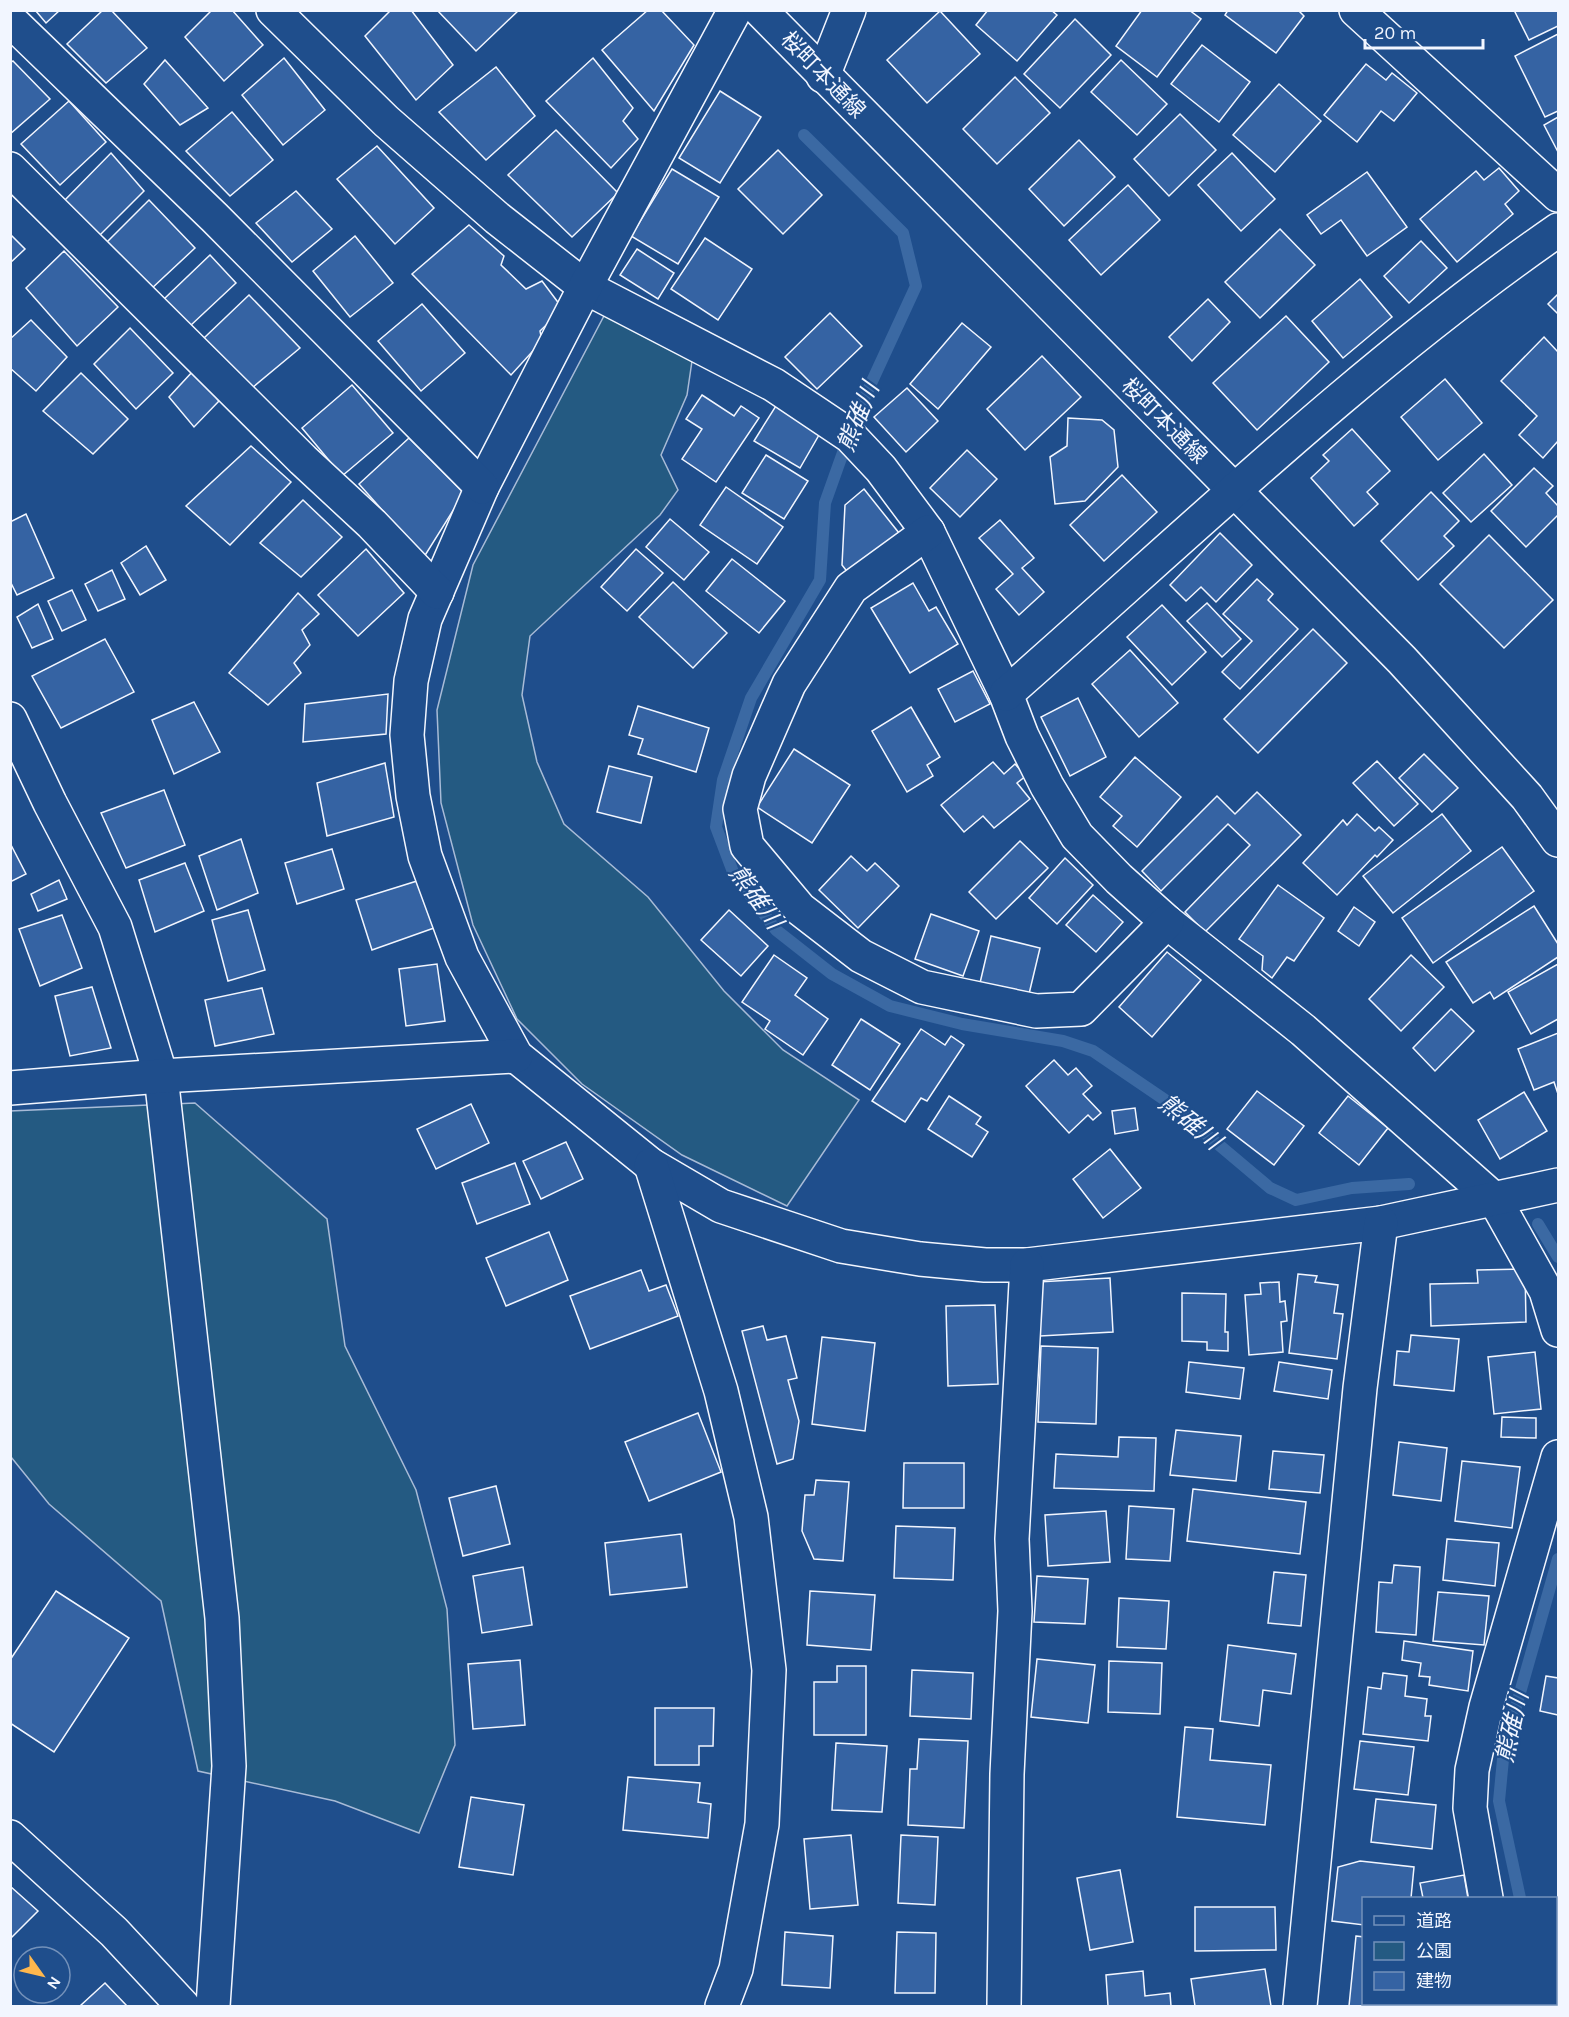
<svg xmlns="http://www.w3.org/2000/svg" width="1569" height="2017" font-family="Karla,'Noto Sans JP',sans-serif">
	<rect width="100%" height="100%" fill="#1f4e8c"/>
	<g fill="#245a82" stroke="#a8bbd7" stroke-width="1.5">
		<path d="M605,314L692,361L687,395L661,455L678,490L660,515L530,636L522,695L537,762L564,824L648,897L724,991L783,1050L859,1100L787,1206L682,1155L582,1084L517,1019L473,925L441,803L437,710L473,565Z"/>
		<path d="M195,1103L327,1219L345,1346L416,1490L447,1609L455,1745L419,1833L335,1801L198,1771L161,1601L49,1504L11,1457L10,1111Z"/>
	</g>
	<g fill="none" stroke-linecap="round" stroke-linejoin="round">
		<g stroke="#3b69a3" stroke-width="12">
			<path d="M804,135L903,233L916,286L856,416L825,503L820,580L751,698L723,780L716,827L733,872L776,930L832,974L890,1006L962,1024L1063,1041L1093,1051L1168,1102L1270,1188L1296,1200L1352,1188L1409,1184"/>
			<path d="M1538,1224L1558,1257"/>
			<path d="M1520,1898L1499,1801L1504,1749L1558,1559"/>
			<path d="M1532,2004V2006"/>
		</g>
	</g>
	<g fill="#3563a3" stroke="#f2f6ff" stroke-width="1.5">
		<path d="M35,10H60L46,23Z"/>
		<path d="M103,10H111L147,48L106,83L67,44Z"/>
		<path d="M212,10H232L263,45L224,81L185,37Z"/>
		<path d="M391,10H411L453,65L416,100L365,36Z"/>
		<path d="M437,10H519L476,51Z"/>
		<path d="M648,10H661L694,45L654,111L602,50Z"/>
		<path d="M988,10H1051L1057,15L1017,61L976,25Z"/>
		<path d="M1142,10H1189L1201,19L1157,77L1116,46Z"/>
		<path d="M1228,10H1298L1304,16L1276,53L1225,15Z"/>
		<path d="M1514,10H1558V26L1529,40Z"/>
		<path d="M940,11L980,54L927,103L887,60Z"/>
		<path d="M1075,19L1111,55L1060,108L1024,74Z"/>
		<path d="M1558,34V111L1545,117L1515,56Z"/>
		<path d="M1202,45L1250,82L1219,122L1171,84Z"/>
		<path d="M284,58L325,110L283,145L242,95Z"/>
		<path d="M593,58L633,108L623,121L638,139L611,168L546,101Z"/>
		<path d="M165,60L208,108L180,125L144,84Z"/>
		<path d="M1121,60L1167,104L1137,135L1091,92Z"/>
		<path d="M13,61L50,99L10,134V63Z"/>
		<path d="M1366,64L1386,80L1392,73L1417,93L1394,121L1381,111L1357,142L1324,115Z"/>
		<path d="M496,67L535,116L486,160L439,112Z"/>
		<path d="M1015,77L1050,113L997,164L963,129Z"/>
		<path d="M1279,84L1321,121L1275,172L1233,135Z"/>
		<path d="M720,91L761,117L720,183L679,158Z"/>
		<path d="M69,101L106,142L60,185L21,144Z"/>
		<path d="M232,112L273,160L230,196L186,151Z"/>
		<path d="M1180,114L1216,150L1169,196L1134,159Z"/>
		<path d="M1558,117V152L1544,125Z"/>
		<path d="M556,130L618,193L572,237L508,175Z"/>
		<path d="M1079,140L1115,177L1064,226L1029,189Z"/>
		<path d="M377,146L434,208L395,244L337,179Z"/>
		<path d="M778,150L822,195L783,234L738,189Z"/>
		<path d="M111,153L144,191L97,238L63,202Z"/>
		<path d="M1232,153L1275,199L1241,231L1198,185Z"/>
		<path d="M1499,168L1519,191L1505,204L1513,214L1457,262L1420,219L1476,171L1484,180Z"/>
		<path d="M672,169L719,197L678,264L631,236Z"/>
		<path d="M1367,172L1407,227L1367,256L1341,220L1321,234L1307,215Z"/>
		<path d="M1128,185L1160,220L1101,275L1069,240Z"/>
		<path d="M296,191L332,229L292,262L256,223Z"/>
		<path d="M149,200L195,248L150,290L106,243Z"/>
		<path d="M469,225L504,256L501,265L526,289L542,281L563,309L540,331L542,341L511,375L412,274Z"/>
		<path d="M1280,229L1315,265L1260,318L1225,282Z"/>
		<path d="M10,234L25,249L10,263Z"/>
		<path d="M355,236L393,283L350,317L313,271Z"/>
		<path d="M705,238L752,269L718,320L671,289Z"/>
		<path d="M1421,241L1447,268L1409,303L1384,276Z"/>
		<path d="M637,249L674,273L658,299L620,275Z"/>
		<path d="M64,251L118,307L77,346L26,288Z"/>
		<path d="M210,255L236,283L190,326L164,299Z"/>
		<path d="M1360,279L1392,317L1343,358L1312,321Z"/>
		<path d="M1558,294V314L1548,304Z"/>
		<path d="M249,295L300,348L252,388L204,338Z"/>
		<path d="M1208,299L1230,322L1192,361L1169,337Z"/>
		<path d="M422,304L465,353L421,391L378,341Z"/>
		<path d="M830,313L862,346L817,389L785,357Z"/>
		<path d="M1286,316L1329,362L1257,430L1213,383Z"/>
		<path d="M31,320L67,357L36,391L10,368V339Z"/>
		<path d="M962,323L991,347L938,409L910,384Z"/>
		<path d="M130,328L173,373L136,409L94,364Z"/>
		<path d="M1544,337L1558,352V441L1543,458L1519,435L1537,416L1501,381Z"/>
		<path d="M1042,356L1081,397L1025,450L987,409Z"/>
		<path d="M194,370L219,401L194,427L169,397Z"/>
		<path d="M81,373L128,419L93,454L43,411Z"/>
		<path d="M1445,379L1482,423L1438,460L1401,417Z"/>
		<path d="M352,385L393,433L342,476L302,428Z"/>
		<path d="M907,388L938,421L906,452L874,417Z"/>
		<path d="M702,395L734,416L741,406L759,418L716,482L682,459L702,429L686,419Z"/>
		<path d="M779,401L823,428L800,468L754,441Z"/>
		<path d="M1068,418L1102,420L1114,430L1118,467L1085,501L1055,504L1050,457L1067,446Z"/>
		<path d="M1352,429L1390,471L1367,492L1378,504L1354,526L1311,478L1329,461L1323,455Z"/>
		<path d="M409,438L464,493L424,557L359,484Z"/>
		<path d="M251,446L291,482L230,545L186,506Z"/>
		<path d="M967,450L997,479L960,517L930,488Z"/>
		<path d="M1484,454L1512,485L1471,522L1443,493Z"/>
		<path d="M766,455L808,481L784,519L742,493Z"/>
		<path d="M1534,468L1553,486L1546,493L1558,506V515L1526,547L1491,511Z"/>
		<path d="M1122,475L1157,512L1104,561L1070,525Z"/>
		<path d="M726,487L783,527L757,564L700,525Z"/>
		<path d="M864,489L899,533L849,574L842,565L845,505Z"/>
		<path d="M1431,492L1459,521L1444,536L1454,546L1418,580L1381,541Z"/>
		<path d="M303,500L342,537L301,577L260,543Z"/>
		<path d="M26,514L54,578L17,595L10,581V522Z"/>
		<path d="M670,519L709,552L684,580L646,547Z"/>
		<path d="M1000,520L1034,558L1022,568L1044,592L1019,615L996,589L1013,574L979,538Z"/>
		<path d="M1220,533L1252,565L1216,602L1201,587L1186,601L1170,585Z"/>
		<path d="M1489,535L1553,600L1504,648L1440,584Z"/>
		<path d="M146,546L166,580L140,595L121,563Z"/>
		<path d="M366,549L404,593L358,636L318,595Z"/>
		<path d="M636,549L663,573L627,611L601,587Z"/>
		<path d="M732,559L785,601L759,633L706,591Z"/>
		<path d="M112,570L125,599L98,611L85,584Z"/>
		<path d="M1257,579L1273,594L1268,600L1298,629L1240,689L1222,672L1252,641L1223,614Z"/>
		<path d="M673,582L727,633L693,668L639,617Z"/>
		<path d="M913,583L929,611L936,607L958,644L910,673L871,608Z"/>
		<path d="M72,590L86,620L62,631L48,601Z"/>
		<path d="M298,593L319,614L302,630L310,645L294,663L301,673L268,705L229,673Z"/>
		<path d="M1207,603L1241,639L1222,657L1187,621Z"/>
		<path d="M38,604L53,639L32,648L17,617Z"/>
		<path d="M1162,605L1206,652L1172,685L1127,637Z"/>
		<path d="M1313,629L1347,663L1258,753L1224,719Z"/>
		<path d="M105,639L134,692L61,728L32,676Z"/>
		<path d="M1130,650L1178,703L1139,737L1092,684Z"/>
		<path d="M973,671L990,704L955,722L938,689Z"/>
		<path d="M388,694L386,734L303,742L305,704Z"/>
		<path d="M1078,698L1106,757L1070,776L1041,717Z"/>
		<path d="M194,702L220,752L174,774L152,720Z"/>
		<path d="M638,706L709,728L696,772L638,754L643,739L629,735Z"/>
		<path d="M911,707L940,757L927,765L933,776L907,792L872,731Z"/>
		<path d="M794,749L850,785L812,843L757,807Z"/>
		<path d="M1424,754L1458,788L1432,812L1399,778Z"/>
		<path d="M1135,757L1181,797L1137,847L1113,826L1122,816L1100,797Z"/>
		<path d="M1377,761L1418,804L1394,826L1353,783Z"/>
		<path d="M993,762L1004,774L1015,764L1026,776L1017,783L1030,799L994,828L983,816L964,832L941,805Z"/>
		<path d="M385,763L394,817L327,836L317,783Z"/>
		<path d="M609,766L652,777L641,823L597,812Z"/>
		<path d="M164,790L185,845L126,868L101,813Z"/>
		<path d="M1257,792L1301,835L1205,932L1185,912L1250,845L1228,824L1161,891L1142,871L1217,796L1235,814Z"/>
		<path d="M1357,814L1375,831L1379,827L1393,840L1377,857L1375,855L1337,895L1303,863L1343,820L1347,825Z"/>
		<path d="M1442,814L1471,851L1393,913L1363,876Z"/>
		<path d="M241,839L258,893L217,910L199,856Z"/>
		<path d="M1020,841L1048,868L996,919L969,892Z"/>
		<path d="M10,843L26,874L10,882Z"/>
		<path d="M1502,847L1534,891L1433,963L1402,918Z"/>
		<path d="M332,849L344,889L297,904L285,863Z"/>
		<path d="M851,856L867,871L875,863L899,886L858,928L819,890Z"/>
		<path d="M1065,858L1093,885L1057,924L1029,898Z"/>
		<path d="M185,863L204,911L155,932L139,880Z"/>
		<path d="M59,880L67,899L38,911L31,894Z"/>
		<path d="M417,881L434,928L372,950L356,900Z"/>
		<path d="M1278,885L1324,918L1294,961L1287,957L1272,978L1262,970L1263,956L1239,939Z"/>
		<path d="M1093,895L1123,922L1096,952L1066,925Z"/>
		<path d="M1534,906L1558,944V957L1494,999L1490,992L1473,1003L1446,962Z"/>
		<path d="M1354,907L1375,922L1359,946L1338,931Z"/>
		<path d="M248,910L265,970L228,981L212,920Z"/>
		<path d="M729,910L768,946L741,976L701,940Z"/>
		<path d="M931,914L979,931L963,976L915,959Z"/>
		<path d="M62,915L82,968L40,986L19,929Z"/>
		<path d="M991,936L1040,948L1029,994L980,983Z"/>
		<path d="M1167,952L1201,980L1152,1037L1119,1007Z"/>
		<path d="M774,955L807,978L795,995L828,1019L803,1055L765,1029L770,1021L742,1002Z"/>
		<path d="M1411,955L1444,987L1401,1031L1369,999Z"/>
		<path d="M437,964L445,1021L406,1026L399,969Z"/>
		<path d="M1558,964V1019L1531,1034L1508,992Z"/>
		<path d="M92,987L111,1048L70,1056L55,996Z"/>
		<path d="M262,988L274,1034L215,1046L205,1000Z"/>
		<path d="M1451,1009L1474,1031L1435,1071L1413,1048Z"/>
		<path d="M861,1019L900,1044L870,1090L832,1065Z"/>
		<path d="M921,1029L945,1045L951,1036L964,1045L927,1101L921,1098L905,1122L872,1101Z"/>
		<path d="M1558,1033V1094L1554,1082L1534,1090L1518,1049Z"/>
		<path d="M1054,1060L1068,1075L1076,1068L1092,1086L1083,1094L1101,1113L1093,1120L1088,1115L1069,1133L1026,1086Z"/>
		<path d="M1257,1091L1304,1126L1274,1165L1227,1129Z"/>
		<path d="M1524,1092L1547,1131L1500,1159L1478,1120Z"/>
		<path d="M949,1096L981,1117L976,1124L988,1132L972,1157L928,1129Z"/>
		<path d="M1348,1096L1388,1128L1359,1165L1319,1133Z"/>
		<path d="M471,1104L489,1143L436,1169L417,1129Z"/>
		<path d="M1135,1108L1138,1130L1115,1134L1112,1111Z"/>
		<path d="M566,1142L583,1179L541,1199L523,1161Z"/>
		<path d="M1110,1149L1141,1188L1103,1218L1073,1179Z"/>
		<path d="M515,1163L530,1204L477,1224L462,1183Z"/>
		<path d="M549,1232L568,1280L506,1306L486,1258Z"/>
		<path d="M1525,1269L1526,1322L1431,1326L1430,1284L1478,1283L1477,1270Z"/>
		<path d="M641,1270L649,1291L666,1285L678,1316L590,1349L570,1296Z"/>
		<path d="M1298,1274L1317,1276L1315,1282L1338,1285L1334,1313L1343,1314L1337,1359L1289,1353Z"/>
		<path d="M1110,1278L1113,1332L1040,1336L1037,1282Z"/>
		<path d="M1279,1282L1280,1302L1285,1301L1287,1321L1281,1322L1283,1352L1249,1355L1245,1295L1261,1294L1260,1283Z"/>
		<path d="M1182,1293L1226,1294L1225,1332H1228V1351L1207,1350V1342L1182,1341Z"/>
		<path d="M995,1305L998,1384L948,1386L946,1306Z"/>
		<path d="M763,1326L767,1340L786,1336L797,1378L788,1380L799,1421L793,1459L777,1464L742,1331Z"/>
		<path d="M1411,1335L1459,1339L1454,1391L1394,1385L1397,1351L1409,1352Z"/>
		<path d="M822,1337L875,1343L865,1431L812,1424Z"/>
		<path d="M1041,1346L1098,1348L1096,1424L1038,1422Z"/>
		<path d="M1535,1352L1541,1409L1494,1414L1488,1357Z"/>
		<path d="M1189,1362L1244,1368L1240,1399L1186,1392Z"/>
		<path d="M1279,1362L1332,1370L1328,1399L1274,1391Z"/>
		<path d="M698,1413L721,1472L649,1501L625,1442Z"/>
		<path d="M1502,1417L1536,1418V1438L1501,1437Z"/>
		<path d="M1176,1430L1241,1436L1236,1481L1170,1475Z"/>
		<path d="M1119,1437L1156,1438L1154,1491L1054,1488L1056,1454L1118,1457Z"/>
		<path d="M1399,1442L1447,1448L1441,1501L1393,1495Z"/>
		<path d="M1273,1451L1324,1455L1320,1493L1269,1489Z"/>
		<path d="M1462,1461L1520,1467L1512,1528L1455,1521Z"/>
		<path d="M904,1463H964V1508H903Z"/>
		<path d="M816,1480L849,1482L843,1561L814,1559L802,1531L805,1495H814Z"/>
		<path d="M496,1486L510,1544L463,1556L449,1498Z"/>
		<path d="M1193,1489L1306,1502L1300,1554L1187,1541Z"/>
		<path d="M1129,1506L1174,1509L1170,1561L1126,1559Z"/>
		<path d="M1106,1511L1110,1562L1048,1566L1045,1515Z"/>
		<path d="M896,1526L955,1528L953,1580L894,1578Z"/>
		<path d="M681,1534L687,1587L610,1595L605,1543Z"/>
		<path d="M1447,1539L1499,1543L1495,1586L1443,1580Z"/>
		<path d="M1394,1565L1420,1567L1416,1635L1376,1632L1379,1582L1392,1583Z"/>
		<path d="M523,1567L532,1625L482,1633L473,1576Z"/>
		<path d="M1274,1572L1306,1575L1301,1626L1268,1623Z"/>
		<path d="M1037,1576L1088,1579L1085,1624L1034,1622Z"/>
		<path d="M56,1591L129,1638L54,1752L10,1723V1660Z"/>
		<path d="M810,1591L875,1595L871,1650L807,1645Z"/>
		<path d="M1438,1592L1489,1596L1484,1645L1433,1641Z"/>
		<path d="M1119,1598L1169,1601L1166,1649L1117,1647Z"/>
		<path d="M1404,1641L1473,1651L1468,1691L1429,1685L1430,1677L1419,1676L1421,1663L1402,1660Z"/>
		<path d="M1228,1645L1296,1654L1291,1694L1263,1690L1259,1726L1220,1721Z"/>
		<path d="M1037,1659L1095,1665L1088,1723L1031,1717Z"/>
		<path d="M520,1660L525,1725L473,1729L468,1664Z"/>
		<path d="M1109,1661L1162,1663L1160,1714L1108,1712Z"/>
		<path d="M837,1666H866V1735H814V1682H837Z"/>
		<path d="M912,1670L973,1673L971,1719L910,1716Z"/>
		<path d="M1383,1673L1407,1676L1405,1696L1427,1699L1425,1716H1431L1428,1741L1363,1734L1368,1687L1381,1689Z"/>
		<path d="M1546,1676L1558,1678V1715L1540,1711Z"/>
		<path d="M655,1708H714L713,1746H699V1765H655Z"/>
		<path d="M1185,1727L1213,1729L1210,1760L1271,1765L1265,1825L1177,1817Z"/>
		<path d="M919,1739L968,1741L964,1828L908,1825L910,1769H917Z"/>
		<path d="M1360,1741L1414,1747L1408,1795L1354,1789Z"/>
		<path d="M836,1743L887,1746L882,1812L832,1810Z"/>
		<path d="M628,1777L700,1783L698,1802L711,1804L708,1838L623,1830Z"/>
		<path d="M471,1797L524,1805L513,1875L459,1867Z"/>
		<path d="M1376,1799L1436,1805L1432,1849L1371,1842Z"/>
		<path d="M851,1835L858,1905L810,1909L804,1839Z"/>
		<path d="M901,1835L938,1837L935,1905L898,1903Z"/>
		<path d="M1360,1861L1414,1867L1411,1898H1364V1925L1332,1921L1338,1867Z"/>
		<path d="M1120,1870L1133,1942L1090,1950L1077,1878Z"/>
		<path d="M1464,1875L1468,1898H1423L1420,1883Z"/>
		<path d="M10,1886L38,1911L10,1939Z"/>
		<path d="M1195,1907H1275L1276,1950L1195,1951Z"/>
		<path d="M785,1932L833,1936L830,1988L782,1985Z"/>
		<path d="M897,1932L936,1933L935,1993H895Z"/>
		<path d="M1356,1936L1364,1937V2004H1393V2006H1349Z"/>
		<path d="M1265,1969L1271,2006H1195L1191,1979Z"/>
		<path d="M1143,1971L1145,1996L1170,1993L1171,2006H1108L1106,1975Z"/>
		<path d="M105,1983L127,2006H80Z"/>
	</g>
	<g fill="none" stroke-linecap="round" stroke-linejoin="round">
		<defs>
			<g id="minor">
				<path d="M273,10L386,121L497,218L585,287L774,385L850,436L881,469L928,532L1006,694L1022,736L1047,786L1077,836L1119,879L1167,922L1303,1030L1495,1200L1546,1291L1558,1330"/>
				<path d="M735,10L585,287L482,487L425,619L411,681L407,735L413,796L425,856L462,957L516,1056L651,1165L721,1206L841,1246L920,1259L985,1265H1027L1381,1223L1558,1185"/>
				<path d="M760,10L1402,660L1527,797L1558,840"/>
				<path d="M1356,10L1558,195"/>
				<path d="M10,20L215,218L482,487"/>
				<path d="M823,76L849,10"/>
				<path d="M10,169L303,460L372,524L437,592"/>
				<path d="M928,532L851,588L789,684L749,776L740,809L747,846L800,909L861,956L922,987L1036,1011L1081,1009L1167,922"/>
				<path d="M1006,694C1185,537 1363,365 1558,230"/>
				<path d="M10,719L50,803L115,927L161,1076L222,1618L229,1766L213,2006"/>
				<path d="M10,1088L161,1076L516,1056"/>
				<path d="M651,1165L721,1391L751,1517L769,1670L762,1824L736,1969L722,2006"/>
				<path d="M10,1837L114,1932L183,2006"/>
				<path d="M1486,1898L1470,1808L1472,1770L1486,1707L1558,1457"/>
				<path d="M1556,1953L1558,1952"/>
				<path d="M1004,2006L1007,1774L1015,1611L1012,1539L1027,1265"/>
				<path d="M1300,2006L1360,1388L1381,1223"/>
				<path d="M1448,2006L1453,2004"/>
			</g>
		</defs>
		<use href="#minor" stroke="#f2f6ff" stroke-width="36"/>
		<use href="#minor" stroke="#1f4e8c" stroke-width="33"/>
	</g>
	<g text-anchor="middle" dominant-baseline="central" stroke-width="4.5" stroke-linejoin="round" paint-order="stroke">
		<g font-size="22" fill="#f2f6ff" stroke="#1f4e8c">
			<text transform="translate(823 75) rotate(46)">桜町本通線</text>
			<text transform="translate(1164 421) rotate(45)">桜町本通線</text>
		</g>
		<g font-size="24" font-style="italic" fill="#f2f6ff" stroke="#1f4e8c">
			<text transform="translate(858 417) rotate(-68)">熊碓川</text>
			<text transform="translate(756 897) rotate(54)">熊碓川</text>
			<text transform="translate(1190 1122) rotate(39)">熊碓川</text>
			<text transform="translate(1512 1727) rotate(-77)">熊碓川</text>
		</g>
	</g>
	<rect width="1569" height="2017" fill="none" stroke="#f2f6ff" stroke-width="24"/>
	<rect x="1362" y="1897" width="195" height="108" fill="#1f4e8c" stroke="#7391ba" stroke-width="1.5"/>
	<rect x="1374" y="1916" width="30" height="9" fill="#1f4e8c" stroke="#7391ba" stroke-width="1.5"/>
	<text x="1416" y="1927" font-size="18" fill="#f2f6ff">道路</text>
	<rect x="1374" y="1942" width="30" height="18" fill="#245a82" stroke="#7391ba" stroke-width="1.5"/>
	<text x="1416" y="1957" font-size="18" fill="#f2f6ff">公園</text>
	<rect x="1374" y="1972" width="30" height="18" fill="#3563a3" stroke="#7391ba" stroke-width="1.5"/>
	<text x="1416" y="1987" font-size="18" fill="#f2f6ff">建物</text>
	<g transform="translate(42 1975) rotate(124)"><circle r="28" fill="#1f4e8c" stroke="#7391ba" stroke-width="1.5"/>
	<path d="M0-4.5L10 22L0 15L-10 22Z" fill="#ffb74d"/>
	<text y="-9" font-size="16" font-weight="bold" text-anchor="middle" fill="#f2f6ff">N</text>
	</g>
	<path d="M1365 39v9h118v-9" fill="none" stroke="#f2f6ff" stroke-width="3"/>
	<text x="1374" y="39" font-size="18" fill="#f2f6ff" stroke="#1f4e8c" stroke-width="4.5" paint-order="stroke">20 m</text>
</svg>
